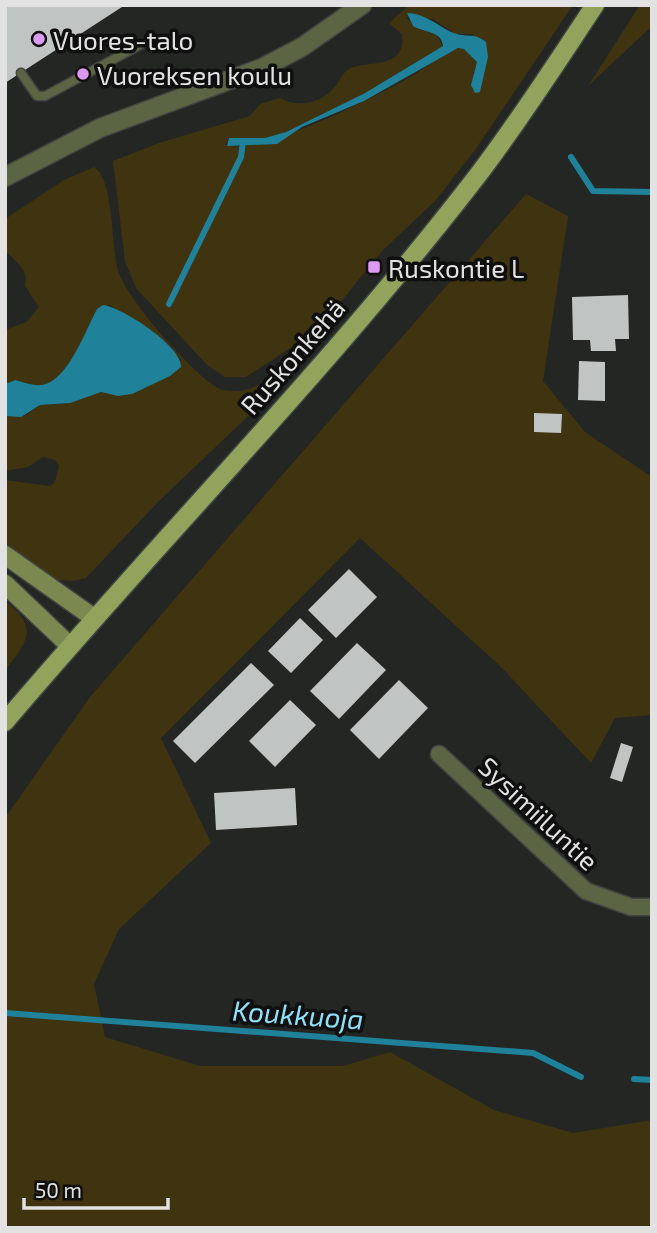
<svg xmlns="http://www.w3.org/2000/svg" width="657" height="1233" font-family="'Exo 2',sans-serif">
	<rect width="100%" height="100%" fill="#242624"/>
	<g fill="#403310" fill-rule="evenodd">
		<path d="M409,5H573L475,150L435,201L383,250L317,331L246,377H225L207,365L136,288L125,261L113,161L159,143L250,116L260,104L279,98C297,107 318,105 333,89C338,84 341,76 346,71C363,58 407,73 402,34L389,23ZM406,17L433,19L456,34H473L488,57L482,82L473,74L477,62L464,49L458,48C441,53 427,67 412,76C377,96 260,156 226,145L229,138H265L286,132L365,93L443,46L436,34L416,28Z"/>
		<path d="M640,5H652V26L588,86Z"/>
		<path d="M94,167C114,178 111,248 118,270C125,297 192,374 218,388C223,391 233,391 239,391C258,390 284,368 300,357L305,362L158,502L86,578L73,581L58,580L5,547V480L50,486L55,482L59,466L55,460L43,457L28,467L5,471V416H24L40,405L62,403L101,392L118,396L181,360L151,330L109,305L97,309C86,329 68,381 42,385C33,386 23,382 14,380L5,386V330L27,322L39,307L25,286C29,271 18,264 8,253L5,254V219L64,180Z"/>
		<path d="M526,194L568,216L543,381L585,432L652,477V715L615,718L591,763L501,667L360,538L161,738L211,843L119,929L94,984L105,1037L200,1066H343L390,1052L494,1110L573,1133L652,1120V1228H5V818L90,697Z"/>
		<path d="M5,601C39,626 28,642 5,670Z"/>
	</g>
	<g fill="#1f829a">
		<path d="M407,13C427,14 437,26 454,33C466,38 474,32 486,42L488,57L480,92L475,93L471,85L477,62L464,49L458,48L364,101L302,127L277,144L227,146L229,138H265L286,132L365,93L443,46C441,30 424,33 413,26Z"/>
		<path d="M103,305C122,307 183,347 181,367L170,376L132,394L118,396L101,392L70,403L40,405L21,417L5,416L6,384L15,380C23,382 33,386 42,385C68,381 86,329 97,309Z"/>
	</g>
	<g fill="none" stroke-linecap="round" stroke-linejoin="round">
		<g stroke="#1f829a" stroke-width="6">
			<path d="M571,157L593,191L652,192"/>
			<path d="M169,304L241,157L243,142"/>
			<path d="M5,1013L533,1053L581,1077"/>
			<path d="M634,1079L652,1080"/>
		</g>
	</g>
	<g fill="#c0c4c3">
		<path d="M5,5H125L5,83Z"/>
		<path d="M628,295L629,339H615L616,351H591L590,340H573L572,297Z"/>
		<path d="M579,361L605,362V401L578,400Z"/>
		<path d="M534,413L562,414L561,433L534,432Z"/>
		<path d="M349,569L377,597L336,638L308,610Z"/>
		<path d="M300,618L323,640L291,673L268,651Z"/>
		<path d="M357,643L386,670L339,719L310,691Z"/>
		<path d="M251,663L274,685L195,763L173,741Z"/>
		<path d="M399,680L428,708L379,759L350,730Z"/>
		<path d="M290,700L316,725L275,767L249,741Z"/>
		<path d="M621,743L633,747L622,782L610,778Z"/>
		<path d="M295,788L297,825L216,830L214,793Z"/>
	</g>
	<g fill="none" stroke-linecap="round" stroke-linejoin="round">
		<defs>
			<path id="service" d="M21,73L37,96H45L140,45"/>
			<path id="minor" d="M439,754L586,891L631,907H652"/>
			<path id="tertiary" d="M5,177L100,128L262,68L302,47L362,5"/>
			<g id="secondary">
				<path d="M5,555L94,618"/>
				<path d="M5,584L70,646"/>
			</g>
			<path id="primary" d="M5,722C161,538 331,366 478,175C520,120 557,62 595,5"/>
		</defs>
		<use href="#service" stroke="#424442" stroke-width="11"/>
		<use href="#minor" stroke="#424442" stroke-width="19"/>
		<use href="#tertiary" stroke="#424442" stroke-width="21"/>
		<use href="#secondary" stroke="#424442" stroke-width="21"/>
		<use href="#primary" stroke="#424442" stroke-width="21"/>
		<use href="#service" stroke="#5c6543" stroke-width="8"/>
		<use href="#minor" stroke="#5c6543" stroke-width="16"/>
		<use href="#tertiary" stroke="#5c6543" stroke-width="18"/>
		<use href="#secondary" stroke="#7b8951" stroke-width="18"/>
		<use href="#primary" stroke="#92a45c" stroke-width="18"/>
	</g>
	<g fill="#dd99f3" stroke="#0e0f0e" stroke-width="2.5">
		<circle cx="39" cy="39" r="7"/>
		<circle cx="83" cy="74" r="7"/>
		<rect x="367" y="260" width="14" height="14" rx="3.5"/>
	</g>
	<g text-anchor="middle" dominant-baseline="central" stroke-width="7" stroke-linejoin="round" paint-order="stroke">
		<g font-size="26" fill="#e1e2e1" stroke="#0e0f0e" text-anchor="start">
			<text x="53" y="39">Vuores-talo</text>
			<text x="97" y="74">Vuoreksen koulu</text>
			<text x="388" y="267">Ruskontie L</text>
		</g>
		<g font-size="26" fill="#e1e2e1" stroke="#0e0f0e">
			<text transform="translate(292 356) rotate(-49)">Ruskonkehä</text>
			<text transform="translate(539 813) rotate(43)">Sysimiiluntie</text>
		</g>
		<g font-size="28" font-style="italic" fill="#8ee1fa" stroke="#0e0f0e">
			<text transform="translate(298 1014) rotate(4)">Koukkuoja</text>
		</g>
	</g>
	<rect width="657" height="1233" fill="none" stroke="#e1e2e1" stroke-width="14"/>
	<path d="M24 1198v10h144v-10" fill="none" stroke="#e1e2e1" stroke-width="3.5"/>
	<text x="35" y="1198" font-size="21" fill="#e1e2e1" stroke="#0e0f0e" stroke-width="5" paint-order="stroke">50 m</text>
</svg>
